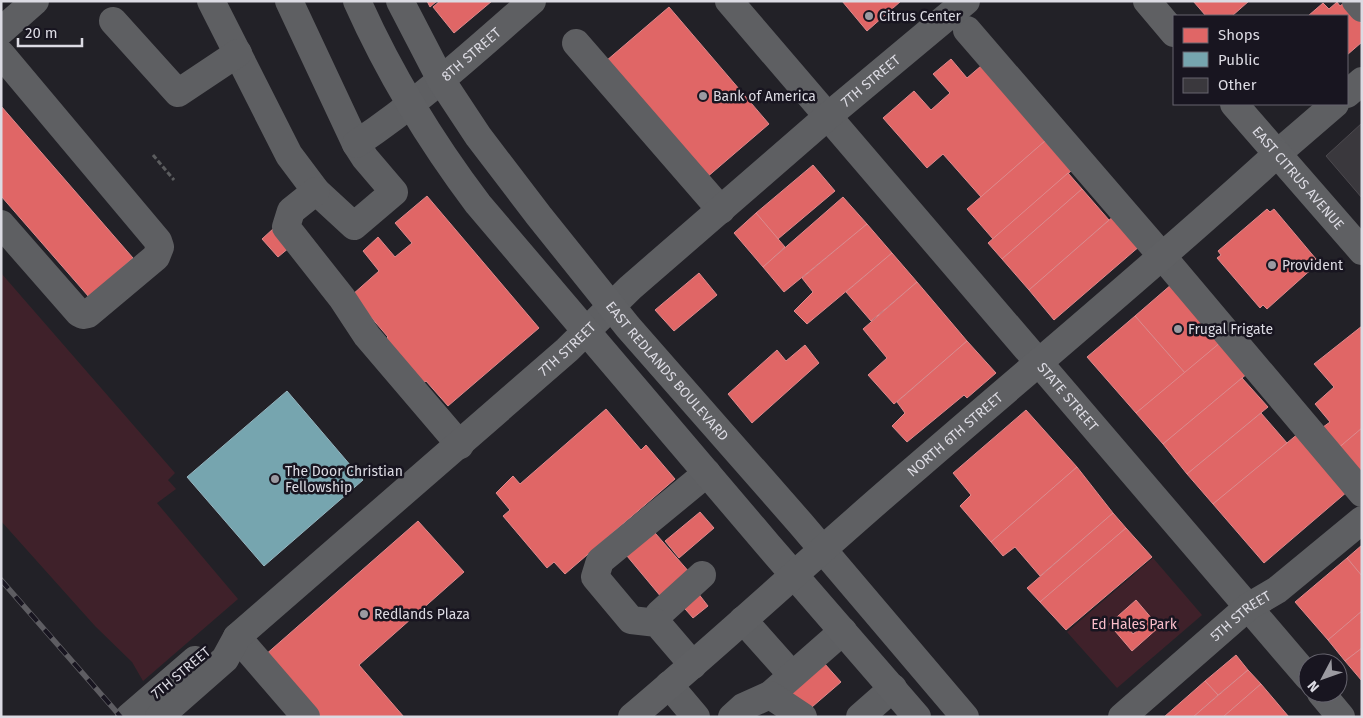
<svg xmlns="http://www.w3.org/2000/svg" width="1363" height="718" font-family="'Fira Sans',sans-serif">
	<rect width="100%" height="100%" fill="#222127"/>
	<g fill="#3f212a">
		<path d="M1,273L175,473L168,480L176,489L157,503L238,599L143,681L132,662L95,626L1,521Z"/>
		<path d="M1153,558L1202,615L1117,688L1067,632Z"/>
	</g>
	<g fill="#e06666" stroke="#df898c" fill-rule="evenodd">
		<path d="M427,1H437L430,7Z"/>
		<path d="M440,1H492L454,33L433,7Z"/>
		<path d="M842,1H901L867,31Z"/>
		<path d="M1193,1H1249L1232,16H1206Z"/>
		<path d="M1337,2L1340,6L1344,3L1362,24V42L1347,55V16H1308L1323,3L1329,9Z"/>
		<path d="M669,7L769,124L706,178L606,61Z"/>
		<path d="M951,59L967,78L981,66L1045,141L981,197L943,154L927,168L883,118L914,91L931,110L950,93L933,74Z"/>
		<path d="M1,106L133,258L89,297L1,196Z"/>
		<path d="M1045,141L1071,171L993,239L967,209Z"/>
		<path d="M813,165L835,191L778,239L756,213Z"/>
		<path d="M1068,173L1082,189L1002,259L988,243Z"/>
		<path d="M1082,189L1109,220L1029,290L1002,259Z"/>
		<path d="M427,196L539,328L448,406L426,381L420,386L382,343L388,337L352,295L379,271L363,251L378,237L395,257L412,243L395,223Z"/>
		<path d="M843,197L867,224L784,292L763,267Z"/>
		<path d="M1267,209L1270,212L1274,209L1316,259L1312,263L1315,266L1267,309L1263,305L1260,308L1217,258L1221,255L1218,251Z"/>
		<path d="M756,213L785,247L763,267L734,233Z"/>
		<path d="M1115,215L1141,245L1054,320L1029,290Z"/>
		<path d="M867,224L892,253L807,324L794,311L813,292L802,278Z"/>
		<path d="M274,228L290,247L278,257L262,239Z"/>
		<path d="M892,253L917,282L871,321L846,292Z"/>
		<path d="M699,273L717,295L674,331L655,310Z"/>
		<path d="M917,282L967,341L894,404L868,375L887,358L863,329Z"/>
		<path d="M1172,284L1221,342L1185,373L1135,316Z"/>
		<path d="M1135,316L1185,373L1136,413L1087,357Z"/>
		<path d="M1362,326V428L1336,450L1319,430L1330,422L1315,404L1334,387L1314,364Z"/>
		<path d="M967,341L996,373L967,398L964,395L907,442L892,426L905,413L897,402Z"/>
		<path d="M1221,342L1248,373L1163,444L1136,413Z"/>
		<path d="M805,345L819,363L752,423L728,394L777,350L786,361Z"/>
		<path d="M1242,378L1268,407L1187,474L1163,444Z"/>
		<path d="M606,409L641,450L646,445L675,479L565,574L554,562L547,568L503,516L510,510L496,493L513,476L520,484Z"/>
		<path d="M1026,410L1077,467L991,542L960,506L971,495L953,473Z"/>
		<path d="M1261,413L1287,443L1213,504L1187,474Z"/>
		<path d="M1362,428V476L1336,450Z"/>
		<path d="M1299,433L1348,491L1264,563L1213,504Z"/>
		<path d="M1077,467L1113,513L1040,576L1015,547L1003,556L991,542Z"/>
		<path d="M700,512L714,528L679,558L665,541Z"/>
		<path d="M1113,513L1126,528L1040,602L1027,588Z"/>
		<path d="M418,521L464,572L359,665L404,717H316L264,656Z"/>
		<path d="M649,526L690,573L662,598L622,550Z"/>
		<path d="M1126,528L1152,557L1066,630L1040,602Z"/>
		<path d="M1362,545V576L1347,558Z"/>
		<path d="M1347,558L1362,576V611L1328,640L1295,602Z"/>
		<path d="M694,588L708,606L693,618L679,602Z"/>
		<path d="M1136,600L1159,627L1132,651L1109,624ZM1134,618L1142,627L1133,634L1126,625Z"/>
		<path d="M1362,611V648L1345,661L1328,640Z"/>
		<path d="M1362,648V681L1345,661Z"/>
		<path d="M1236,655L1248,670L1218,695L1205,681Z"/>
		<path d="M824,663L841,682L805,713L788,694Z"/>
		<path d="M1248,670L1261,684L1223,717H1193Z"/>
		<path d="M1205,681L1218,695L1193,717H1164Z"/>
		<path d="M1261,684L1289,717H1223Z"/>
	</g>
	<path fill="#76a5af" stroke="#95b5bf" d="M287,391L363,480L264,566L187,477Z"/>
	<path fill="#3a383d" stroke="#4c494e" d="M1362,123V198L1326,156Z"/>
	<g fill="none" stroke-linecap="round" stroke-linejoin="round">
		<path stroke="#5b5c5e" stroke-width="3" stroke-dasharray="5 2.5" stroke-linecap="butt" d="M153,155L174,180"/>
		<g stroke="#5e5f62" stroke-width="28">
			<path d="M211,1L289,155L316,191L354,226L394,192L365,158L356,144L289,1"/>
			<path id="s1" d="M729,1L1308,677"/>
			<path d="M1356,1L1362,8"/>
			<path d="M113,21L178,93L238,53"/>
			<path d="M967,30L1162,256L1362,493"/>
			<path d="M1,31L35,1"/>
			<path d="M576,43L721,210"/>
			<path d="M1,54L158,241L160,247L156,257L88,314L83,315L79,313L1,224"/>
			<path d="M1347,94L1362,81"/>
			<path id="s2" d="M356,144C419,102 475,51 532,1"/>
			<path d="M1277,154L1335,104"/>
			<path d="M316,191L291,211L286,227L342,298L367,336L460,445"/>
			<path d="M743,620L792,675"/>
			<path d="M657,623L659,614L702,575"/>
			<path d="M237,637L306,717"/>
			<path d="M693,665L657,623L631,620L595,577L600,561L707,473"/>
			<path d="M669,685L696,717"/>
			<path d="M1321,693L1341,717"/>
			<path d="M770,695L843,631"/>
			<path d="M129,717L195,660"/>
			<path id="s3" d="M159,717L225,659L237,637L567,350L630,288L827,117L966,1"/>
			<path d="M732,717L743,707L770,695L803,717"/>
			<path d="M860,717L893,688"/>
			<path id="s4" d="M1122,717L1248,607L1277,590L1362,520"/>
		</g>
		<g stroke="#5f6063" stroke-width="28">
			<path d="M357,1C390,75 429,139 478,204L768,545L917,717"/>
			<path id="s5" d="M400,1L441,80L478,136L539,216L628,327L801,524L965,717"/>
			<path d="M1147,1L1174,33"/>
			<path id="s6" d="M1234,104L1362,251"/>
			<path id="s7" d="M632,717C729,635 821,549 917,467C1037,363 1160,261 1277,154"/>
		</g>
		<defs>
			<path id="rail" d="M1,580L121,717"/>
		</defs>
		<use href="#rail" stroke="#5e5d62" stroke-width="5.5"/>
		<use href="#rail" stroke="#181520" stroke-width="4" stroke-dasharray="11" stroke-linecap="butt"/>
	</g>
	<g fill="#9b9aa1" stroke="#181520" stroke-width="2">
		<circle cx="869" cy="16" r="5"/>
		<circle cx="703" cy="96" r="5"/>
		<circle cx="1272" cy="265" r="5"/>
		<circle cx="1178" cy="329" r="5"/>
		<circle cx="275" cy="479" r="5"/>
		<circle cx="364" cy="614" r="5"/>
	</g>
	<g text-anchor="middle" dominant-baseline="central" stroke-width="5" stroke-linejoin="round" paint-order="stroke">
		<g font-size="14" fill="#dcdbe3" stroke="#181520" text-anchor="start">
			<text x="879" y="16">Citrus Center</text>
			<text x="713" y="96">Bank of America</text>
			<text x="1282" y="265">Provident</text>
			<text x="1188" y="329">Frugal Frigate</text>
			<text x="285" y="471">The Door Christian<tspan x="285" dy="16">Fellowship</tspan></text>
			<text x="374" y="614">Redlands Plaza</text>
		</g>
		<g font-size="14" fill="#dcdbe3" stroke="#181520">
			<text stroke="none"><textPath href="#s2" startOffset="146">8TH STREET</textPath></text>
			<text stroke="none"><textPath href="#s3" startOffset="956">7TH STREET</textPath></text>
			<text stroke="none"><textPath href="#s6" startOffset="98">EAST CITRUS AVENUE</textPath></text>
			<text stroke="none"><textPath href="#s3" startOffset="551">7TH STREET</textPath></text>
			<text stroke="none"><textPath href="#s5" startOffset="458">EAST REDLANDS BOULEVARD</textPath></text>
			<text stroke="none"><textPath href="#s1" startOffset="521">STATE STREET</textPath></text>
			<text stroke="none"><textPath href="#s7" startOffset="429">NORTH 6TH STREET</textPath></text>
			<text stroke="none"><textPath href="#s4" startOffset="156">5TH STREET</textPath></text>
			<text transform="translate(181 673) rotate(-40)">7TH STREET</text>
		</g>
		<g font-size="14" fill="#f9bdc9" stroke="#181520">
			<text x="1134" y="624">Ed Hales Park</text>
		</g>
	</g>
	<rect width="1363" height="718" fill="none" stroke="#dcdbe3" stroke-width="5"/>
	<rect x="1173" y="15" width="175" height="90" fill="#181520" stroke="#66646e"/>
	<rect x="1183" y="28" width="25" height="15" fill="#e06666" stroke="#66646e"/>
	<text x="1218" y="40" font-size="15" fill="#dcdbe3">Shops</text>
	<rect x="1183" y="52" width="25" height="15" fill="#76a5af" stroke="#66646e"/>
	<text x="1218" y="65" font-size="15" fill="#dcdbe3">Public</text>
	<rect x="1183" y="78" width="25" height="15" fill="#3a383d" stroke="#66646e"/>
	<text x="1218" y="90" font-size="15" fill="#dcdbe3">Other</text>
	<g transform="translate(1323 678) rotate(229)"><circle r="24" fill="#181520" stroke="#66646e"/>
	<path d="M0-4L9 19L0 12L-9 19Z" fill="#9b9aa1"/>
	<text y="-8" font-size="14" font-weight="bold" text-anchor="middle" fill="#dcdbe3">N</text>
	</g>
	<path d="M18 38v8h64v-8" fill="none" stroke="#dcdbe3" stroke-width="2.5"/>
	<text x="25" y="38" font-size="15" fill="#dcdbe3" stroke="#181520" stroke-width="4" paint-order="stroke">20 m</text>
</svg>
